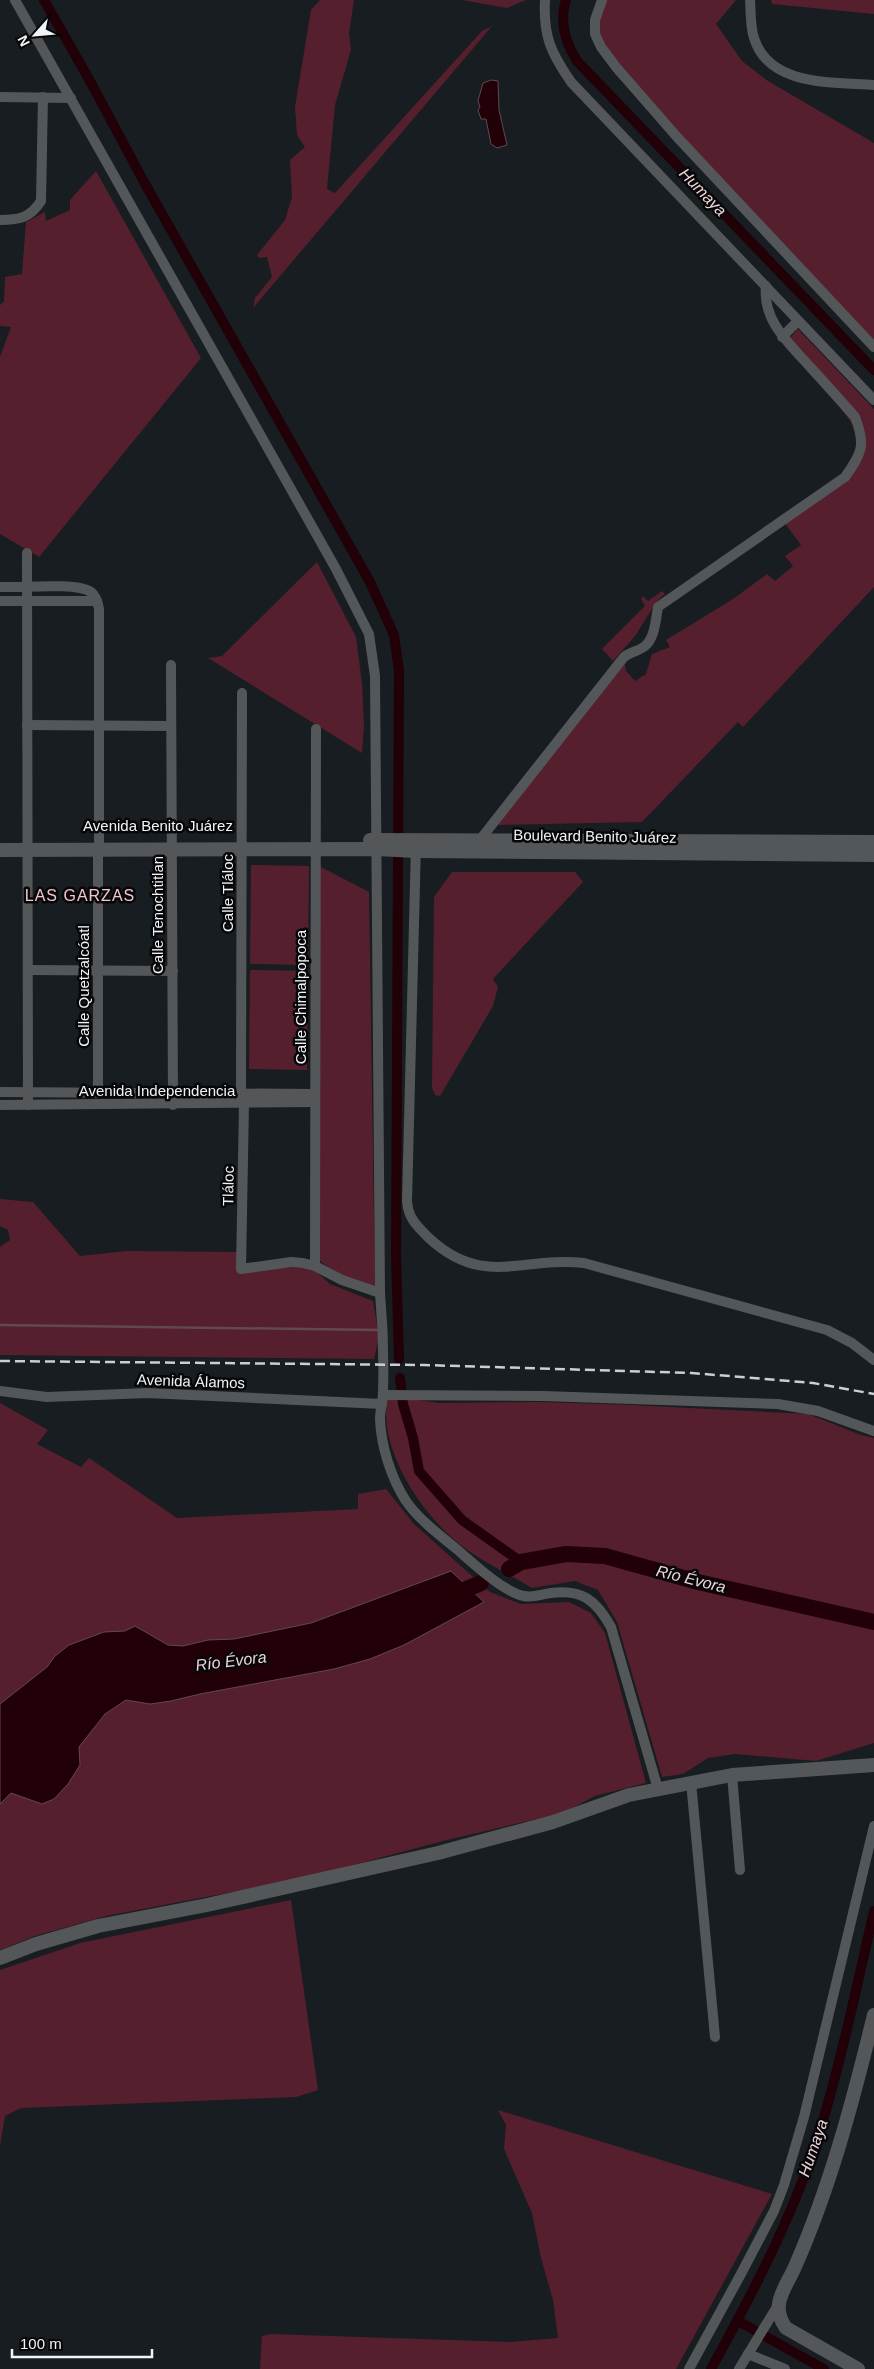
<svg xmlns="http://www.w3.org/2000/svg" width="874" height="2369" font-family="Arial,sans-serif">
	<rect width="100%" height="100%" fill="#181d21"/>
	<g fill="#561f2e">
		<path d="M320,0H354L349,33L351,50L335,105L327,189L335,193L482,31L492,26L253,308L255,298L272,277L267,257L259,258L257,255L285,220L292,197L290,160L305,147L297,135L295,107L311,10Z"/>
		<path d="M462,0H526L507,8Z"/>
		<path d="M599,0H736L716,24L742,61L768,81L874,143V346L793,258L614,73L595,40Z"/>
		<path d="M771,0H874V14L772,4Z"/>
		<path d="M96,171L201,358L39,557L0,534V357L11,327L0,326V305L4,302L5,277L22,274L26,222L45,212L46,221L70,210V200Z"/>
		<path d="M798,329L874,409V587L743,727L738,722L642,822L499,825L496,820L624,660L626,671L635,681L646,674L652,654L670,647L666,640L733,599L767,574L775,581L793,566L785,556L801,545L781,518L841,478L863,438L789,339Z"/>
		<path d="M317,562L356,637L362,683L364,726L362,753L208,658L222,656Z"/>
		<path d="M662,591L665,594L657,601L635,636L613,661L602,649L645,606L641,599L643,596L648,601Z"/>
		<path d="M251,865L309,866L308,965L250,964Z"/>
		<path d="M319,866L369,892L375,1290L339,1276L320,1261Z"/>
		<path d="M452,872H575L583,882L493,979L498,987L493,1006L440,1096L435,1095L432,1088L434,897Z"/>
		<path d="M250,970L308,971L307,1070L249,1069Z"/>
		<path d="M0,1199L33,1202L80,1256L127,1251L239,1252L238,1271L278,1267L312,1268L330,1284L373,1301L379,1337L374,1359L0,1355V1247L10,1240L8,1230L0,1226Z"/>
		<path d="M411,1399L439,1403L540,1402L631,1405L808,1414L861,1435L874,1438V1743L816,1761L735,1754L708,1758L683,1774L662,1777L617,1622L598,1590L575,1581L532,1588C507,1573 479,1560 457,1542C420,1512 379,1449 387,1400Z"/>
		<path d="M0,1403L48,1430L37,1444L81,1467L89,1458L177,1518L358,1509V1494L386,1489L414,1524L490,1592L521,1604L569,1602L591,1613L605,1633L646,1783L595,1796L572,1808L553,1815L443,1841L301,1879L106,1916L35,1936L0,1950Z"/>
		<path d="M291,1900L318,2090L296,2097L21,2108L5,2116L0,2146V1970L80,1943Z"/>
		<path d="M498,2110L772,2194L676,2369H260L262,2336L271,2334L510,2342L558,2338L553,2300L541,2258L532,2213L504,2149L506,2125Z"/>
	</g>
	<g fill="#220007" stroke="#60494f">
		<path d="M491,80L498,81L499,110L507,145L497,148L491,144L486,119H481L478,110L480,107L478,101L483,83Z"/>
		<path d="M451,1571L484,1602L404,1645L370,1659L334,1669L200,1694L171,1701L150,1704L126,1700L105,1714L79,1747L80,1765L68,1784L54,1799L42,1804L11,1793L0,1804V1704L47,1667L55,1656L69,1645L104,1632L125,1631L135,1626L168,1645L183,1646L208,1640L234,1639L311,1623Z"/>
	</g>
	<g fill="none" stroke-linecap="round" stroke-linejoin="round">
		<path stroke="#60494f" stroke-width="2.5" d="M0,1325L378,1330"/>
		<g stroke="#220007" stroke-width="10">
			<path d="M44,0L90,81L144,182L370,582L394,635L399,671L396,1254L399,1359"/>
			<path d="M566,0C559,22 565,42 577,61L874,370"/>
			<path d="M400,1378L403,1404L413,1438L419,1471L462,1520L521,1562"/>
			<path d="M738,2321L824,2369"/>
			<path d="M711,2369C755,2289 799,2205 824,2117C844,2050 858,1980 874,1911"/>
		</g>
		<g stroke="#220007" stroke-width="16">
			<path d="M509,1569L521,1562L566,1554L605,1556L698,1582L874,1622"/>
			<path d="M450,1596L481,1583"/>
		</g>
		<g stroke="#545759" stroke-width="10">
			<path d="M15,0L336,569L369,634L375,676L380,1293C383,1326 384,1359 383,1392C383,1401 380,1410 380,1419C381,1446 391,1478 406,1501C419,1520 441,1536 459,1551C475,1565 504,1592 524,1596C534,1598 542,1594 551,1593C582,1589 596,1600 611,1627L658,1789"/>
			<path d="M545,0C543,36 551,53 571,82L874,400"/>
			<path d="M602,0L595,20V34L601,47L616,67L677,137L874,347"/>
			<path d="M750,0C751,12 750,26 754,38C769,87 834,82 874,85"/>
			<path d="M0,97L71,98"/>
			<path d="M0,220C19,220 30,218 41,201L43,97"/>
			<path d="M782,337L798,321"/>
			<path d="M27,553L28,1105"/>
			<path d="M0,587C20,588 76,582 91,592C96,596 98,603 99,609V841"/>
			<path d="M0,601H97"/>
			<path d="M171,665L173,1105"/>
			<path d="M27,725L171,726"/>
			<path d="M479,841L624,657C630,652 639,651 645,646C655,638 656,618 658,607L845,477C862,453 866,445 855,417C840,400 826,384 811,368C790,344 762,321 766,286"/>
			<path d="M416,844L407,1201C408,1219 418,1227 430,1239C484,1288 522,1256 584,1263L827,1330L852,1343L874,1360"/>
			<path d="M98,849V1093"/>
			<path d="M28,970L173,971"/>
			<path d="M0,1092L315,1094"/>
			<path d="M241,1093L242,693"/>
			<path d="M244,1104L241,1269L291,1262L303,1263L315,1266L342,1280L380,1293"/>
			<path d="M0,1105L315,1102"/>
			<path d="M315,1266L316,729"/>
			<path d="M0,1391L47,1397L147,1393L382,1404"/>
			<path d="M383,1395L543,1396L778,1404L818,1411L874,1431"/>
			<path d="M732,1775L740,1870"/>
			<path d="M691,1782L715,2037"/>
			<path d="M748,2354L785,2369"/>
			<path d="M689,2369L742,2272L774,2211L784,2185L804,2117L874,1826"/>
			<path d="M739,2369L778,2305"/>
		</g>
		<g stroke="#545759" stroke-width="14">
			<path d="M370,840L874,842"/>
			<path d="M0,850L377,849L416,851L874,855"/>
			<path d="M0,1958L36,1944L98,1926L207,1905L438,1853L553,1822L629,1795L732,1775L874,1765"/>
			<path d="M858,2369L786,2328C770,2306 784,2290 794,2269C830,2188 853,2101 874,2015"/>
		</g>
		<path stroke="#cbcfd2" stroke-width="2.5" stroke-dasharray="10 5" stroke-linecap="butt" d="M0,1361L424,1365L692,1373L813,1383L874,1394"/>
	</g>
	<g text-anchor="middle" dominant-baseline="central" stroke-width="5" stroke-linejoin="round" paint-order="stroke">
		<g font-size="15" fill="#f1f4f7" stroke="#060709">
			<text x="158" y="825">Avenida Benito Juárez</text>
			<text transform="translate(595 836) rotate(1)">Boulevard Benito Juárez</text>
			<text transform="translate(227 893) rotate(-90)">Calle Tláloc</text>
			<text transform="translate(157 915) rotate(-90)">Calle Tenochtitlan</text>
			<text transform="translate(83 986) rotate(-90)">Calle Quetzalcóatl</text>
			<text transform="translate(300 997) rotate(-90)">Calle Chimalpopoca</text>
			<text x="157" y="1090">Avenida Independencia</text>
			<text transform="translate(228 1186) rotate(-89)">Tláloc</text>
			<text transform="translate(191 1381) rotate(2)">Avenida Álamos</text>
		</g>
		<g font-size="16" font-style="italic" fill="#efd3d8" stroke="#060709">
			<text transform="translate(703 192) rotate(46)">Humaya</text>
			<text transform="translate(691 1579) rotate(14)">Río Évora</text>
			<text transform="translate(231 1661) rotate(-7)">Río Évora</text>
			<text transform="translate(813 2148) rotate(-71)">Humaya</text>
		</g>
		<g font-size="16" letter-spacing="1" fill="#f7c4cd" stroke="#060709">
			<text x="80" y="895">LAS GARZAS</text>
		</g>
	</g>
	<g transform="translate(35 35) rotate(243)" stroke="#060709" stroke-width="4" paint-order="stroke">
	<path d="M0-4L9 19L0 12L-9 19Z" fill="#f1f4f7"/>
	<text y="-8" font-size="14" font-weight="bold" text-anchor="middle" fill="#f1f4f7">N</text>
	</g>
	<path d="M12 2349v8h140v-8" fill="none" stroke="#f1f4f7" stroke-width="2.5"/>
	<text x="20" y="2349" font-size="15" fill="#f1f4f7" stroke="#060709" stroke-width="4" paint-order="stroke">100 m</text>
</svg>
